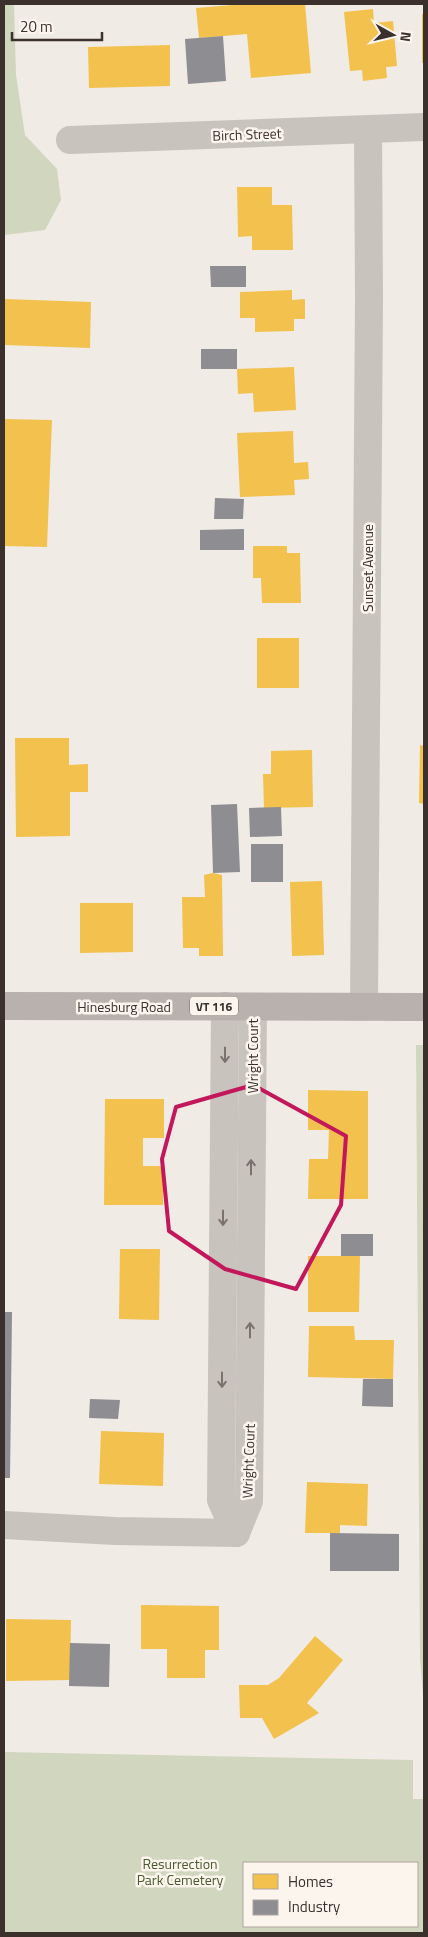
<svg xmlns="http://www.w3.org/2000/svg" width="428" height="1937" font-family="'Titillium Web',sans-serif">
	<rect width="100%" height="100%" fill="#f0ebe5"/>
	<g fill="#d1d6bf" fill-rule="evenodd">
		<path d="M4,4H14L16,75L25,135L57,169L61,200L45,230L4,235Z"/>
		<path d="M416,1045H424V1708L420,1659Z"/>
		<path d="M4,1752L413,1760V1799H424V1933H4ZM244,1863H417V1926H244Z"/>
	</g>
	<g fill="#f2c14e">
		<path d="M244,4H305L311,73L251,78L247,34L199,38L196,8Z"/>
		<path d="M373,9L374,23L393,21L397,66L386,67L387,78L363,81L362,70L350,71L344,12Z"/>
		<rect x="422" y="14" width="2" height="49"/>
		<path d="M170,45V86L89,88L88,47Z"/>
		<path d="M237,187H272V205H292L293,250H252V236L238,237Z"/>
		<path d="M292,290V300L305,299V319H294V331L255,332V318H240V292Z"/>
		<path d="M4,299L91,302L90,348L4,345Z"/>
		<path d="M294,367L296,410L254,412L253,393L238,394L237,369Z"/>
		<path d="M4,419L52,420L47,547L4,546Z"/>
		<path d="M293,431L294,463L308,462L309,479L294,480L295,495L240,497L237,433Z"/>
		<path d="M253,546H287V553H300L301,603H262L261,578H253Z"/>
		<rect x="257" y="638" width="42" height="50"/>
		<path d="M15,738H69V765L88,764V792H70V836L16,837Z"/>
		<path d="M420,745L424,746V804L419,803Z"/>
		<path d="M312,750L313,807L264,808L263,774H271V751Z"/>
		<path d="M213,873L222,875L223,956H199V948H183L182,897H205L204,875Z"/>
		<path d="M322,881L324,955L292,956L290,882Z"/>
		<path d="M80,903H133V952L80,953Z"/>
		<path d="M308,1090L368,1091V1199H308L309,1159H328L329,1130H308Z"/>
		<path d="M105,1099H164V1138H143V1166H163V1205H104Z"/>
		<path d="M120,1249H160L159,1320L119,1319Z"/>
		<path d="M308,1256H360L359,1312H308Z"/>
		<path d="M309,1326H354L355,1340H394L393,1379L308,1377Z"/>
		<path d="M101,1431L164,1433L163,1486L99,1484Z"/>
		<path d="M307,1482L368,1484L367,1526L340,1525V1533H305Z"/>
		<path d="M141,1605L219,1606V1650H205V1678H167V1649H141Z"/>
		<path d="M6,1619L71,1620L70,1680L6,1681Z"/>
		<path d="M315,1636L343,1660L307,1703L319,1713L274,1739L262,1718H240L239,1685H268L279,1678Z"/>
	</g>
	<g fill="#8d8d92">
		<path d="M223,36L226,81L188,84L185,39Z"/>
		<path d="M210,266H246V287H211Z"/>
		<rect x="201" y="349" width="36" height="20"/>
		<path d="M215,498L244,499L243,519H214Z"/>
		<path d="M244,529V550H200V530Z"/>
		<path d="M237,804L240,872L213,873L211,805Z"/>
		<path d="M281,807L282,836L250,837L249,808Z"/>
		<rect x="251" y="844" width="32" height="38"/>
		<rect x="341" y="1234" width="32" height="22"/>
		<path d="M4,1312H12L10,1478H4Z"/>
		<path d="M363,1379H393V1407L362,1406Z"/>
		<path d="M90,1399L120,1400L118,1419L89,1418Z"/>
		<path d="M330,1533L399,1534V1571H330Z"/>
		<path d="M70,1643L110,1644L109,1687L69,1686Z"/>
	</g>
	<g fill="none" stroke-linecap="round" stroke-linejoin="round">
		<g stroke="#c9c3be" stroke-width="28">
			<path d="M70,140L424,127"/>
			<path d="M225,1006L221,1500L236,1533"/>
			<path d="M364,1006L369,297L368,130"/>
			<path d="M4,1525L115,1531L236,1533"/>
			<path d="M236,1533L249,1501L253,1007"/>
		</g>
		<path stroke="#b8b1ad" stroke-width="28" d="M4,1006L424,1007"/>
	</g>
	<defs><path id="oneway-shaft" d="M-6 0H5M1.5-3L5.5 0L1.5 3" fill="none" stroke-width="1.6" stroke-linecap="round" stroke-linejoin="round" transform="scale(1.25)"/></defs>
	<g stroke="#7b726d">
		<use href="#oneway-shaft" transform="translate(225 1055) rotate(90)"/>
		<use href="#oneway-shaft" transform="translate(251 1167) rotate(-90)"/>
		<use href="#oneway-shaft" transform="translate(223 1218) rotate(90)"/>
		<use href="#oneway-shaft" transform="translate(250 1330) rotate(-90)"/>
		<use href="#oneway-shaft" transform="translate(222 1380) rotate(90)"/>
	</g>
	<path fill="none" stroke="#c2185b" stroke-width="4" stroke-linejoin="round" d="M253,1085L346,1136L341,1205L296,1289L225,1269L169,1231L162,1159L176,1107Z"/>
	<g text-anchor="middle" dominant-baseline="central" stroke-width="5" stroke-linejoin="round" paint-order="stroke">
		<rect fill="#fbf5ee" stroke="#756b66" stroke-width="1" x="190" y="996.5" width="48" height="19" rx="4"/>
		<g font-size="12" font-weight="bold" fill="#3b302b">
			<text x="214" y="1006">VT 116</text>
		</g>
		<g font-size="14" fill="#3b302b" stroke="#fbf5ee">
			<text transform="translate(247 134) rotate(-2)">Birch Street</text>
			<text transform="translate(367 568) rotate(-90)">Sunset Avenue</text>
			<text x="124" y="1006">Hinesburg Road</text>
			<text transform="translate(252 1056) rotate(-90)">Wright Court</text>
			<text transform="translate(248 1461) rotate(-88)">Wright Court</text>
		</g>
		<g font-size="14" fill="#4a5a2e" stroke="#fbf5ee">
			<text x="180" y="1863">Resurrection<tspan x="180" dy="16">Park Cemetery</tspan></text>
		</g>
	</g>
	<rect width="428" height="1937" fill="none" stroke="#3b302b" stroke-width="10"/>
	<rect x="243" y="1862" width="175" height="65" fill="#fbf5ee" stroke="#aea6a0"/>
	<rect x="253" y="1874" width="25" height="15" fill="#f2c14e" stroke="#aea6a0"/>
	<text x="288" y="1887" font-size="15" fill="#3b302b">Homes</text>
	<rect x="253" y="1900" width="25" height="15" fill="#8d8d92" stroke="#aea6a0"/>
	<text x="288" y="1912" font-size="15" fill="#3b302b">Industry</text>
	<g transform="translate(393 35) rotate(98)" stroke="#fbf5ee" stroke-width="4" paint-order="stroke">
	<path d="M0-4L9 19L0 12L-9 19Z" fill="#3b302b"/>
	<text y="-8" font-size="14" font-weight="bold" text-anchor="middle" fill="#3b302b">N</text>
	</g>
	<path d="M12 32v8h90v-8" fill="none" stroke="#3b302b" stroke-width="2.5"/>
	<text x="20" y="32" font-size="15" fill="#3b302b" stroke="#fbf5ee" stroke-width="4" paint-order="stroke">20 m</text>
</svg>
